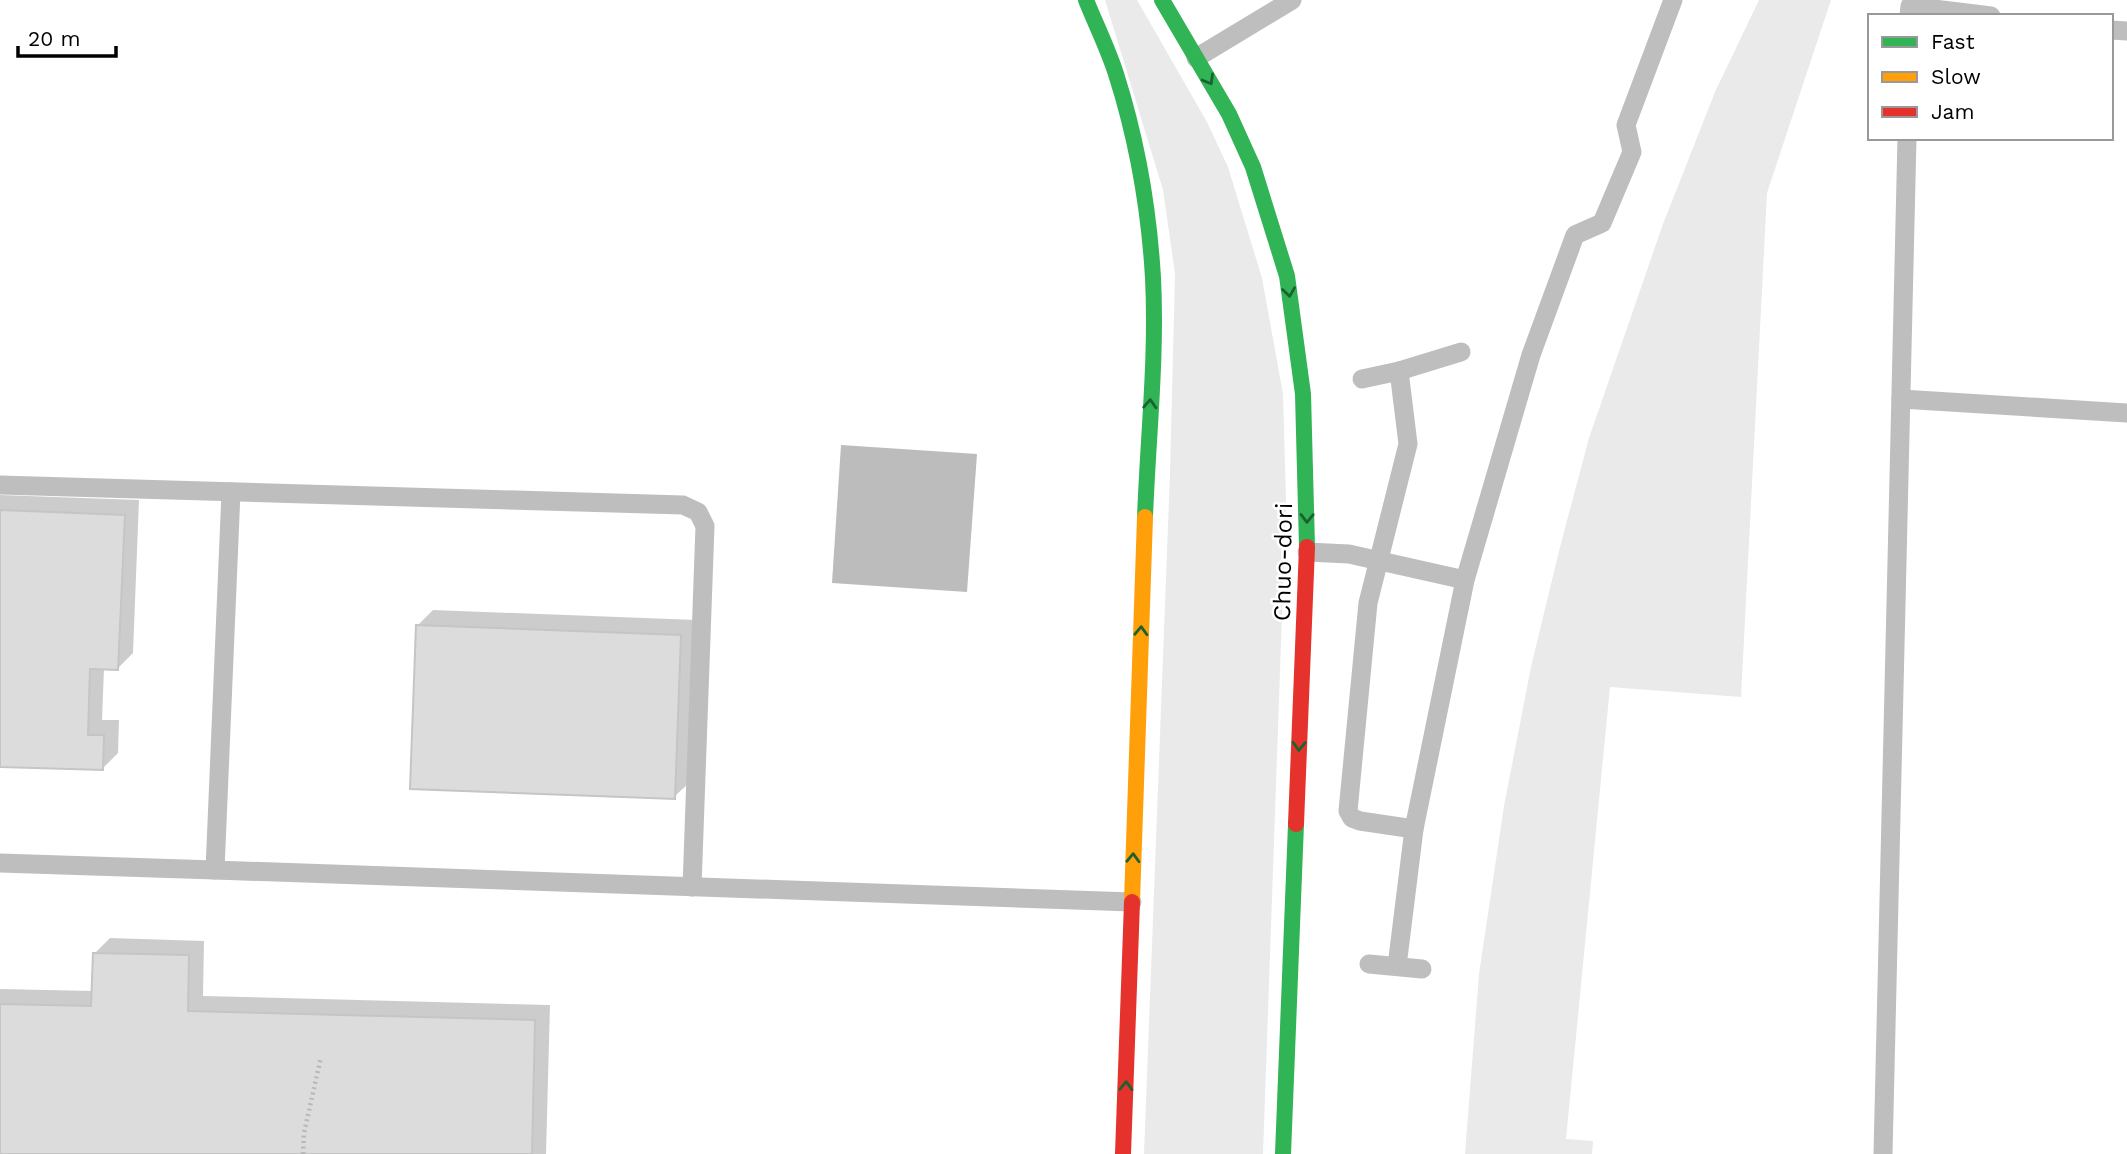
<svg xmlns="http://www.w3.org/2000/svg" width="2127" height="1154" font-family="'Work Sans',sans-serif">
	<rect width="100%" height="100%" fill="#fff"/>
	<g fill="#eaeaea">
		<path d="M1105,0H1137L1207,122L1228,167L1262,278L1283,394L1286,501L1263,1154H1144L1170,473L1175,274L1163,190Z"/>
		<path d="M1759,0H1831L1767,193L1741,697L1610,687L1566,1139L1593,1141L1592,1154H1465L1479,974L1504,806L1531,667L1560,547L1589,438L1663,224L1715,92Z"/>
	</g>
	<path fill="#bcbcbc" d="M841,445L977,454L967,592L832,583Z"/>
	<g fill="#0003">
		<path d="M0,495L139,500L133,653L118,668H104L102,720H119L118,753L102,769L0,765Z"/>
		<path d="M433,610L696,620L690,782L674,797L417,626Z"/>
		<path d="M110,938L204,941L203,996L550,1005L546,1154H0V989L93,991L94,954Z"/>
	</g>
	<g fill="#dcdcdc" stroke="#c5c5c5" stroke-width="2">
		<path d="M0,510L125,515L118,670L90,669L88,735H104L103,770L0,767Z"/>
		<path d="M416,625L681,635L675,799L410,789Z"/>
		<path d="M93,953L189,955L188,1011L535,1020L532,1154H0V1004L91,1006Z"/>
	</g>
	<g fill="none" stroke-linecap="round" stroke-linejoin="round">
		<path stroke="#b8b8b8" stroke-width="4.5" stroke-dasharray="2 3.5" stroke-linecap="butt" d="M303,1154L304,1133L321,1057"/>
		<g stroke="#bebebe" stroke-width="19">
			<path d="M1909,16L1910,6L1991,16"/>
			<path d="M2111,30L2127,31"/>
			<path d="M1196,58L1292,0"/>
			<path d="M1399,371L1408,444L1368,603L1348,811L1352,818L1360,821L1414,829"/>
			<path d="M1362,379L1399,371L1461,352"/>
			<path d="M1901,399L2127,413"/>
			<path d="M0,485L683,505L698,512L705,526L692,887"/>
			<path d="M231,492L215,870L1132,902"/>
			<path d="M1307,552L1349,554L1465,580"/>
			<path d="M0,863L215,870"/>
			<path d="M1369,964L1422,969"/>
			<path d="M1397,966L1414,829L1465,580L1531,355L1575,235L1602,223L1632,152L1626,125L1673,0"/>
			<path d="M1883,1154L1907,138"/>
		</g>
		<g stroke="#30b455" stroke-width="16">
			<path d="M1086,0C1096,25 1108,49 1116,74C1137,140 1149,209 1153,278C1157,357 1148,437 1145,517"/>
			<path d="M1162,0L1229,114L1253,167L1287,276L1303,394L1307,547"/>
			<path d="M1283,1154L1296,824"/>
		</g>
		<path stroke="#ff9f0a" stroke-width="16" d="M1132,902L1145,517"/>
		<g stroke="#e5322d" stroke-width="16">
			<path d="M1296,824L1307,547"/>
			<path d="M1123,1154L1132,902"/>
		</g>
	</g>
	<defs><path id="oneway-chevron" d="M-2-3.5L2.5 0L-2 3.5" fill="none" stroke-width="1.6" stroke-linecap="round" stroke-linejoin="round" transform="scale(1.75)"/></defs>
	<g stroke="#1a632f">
		<use href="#oneway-chevron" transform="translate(1209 80) rotate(60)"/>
		<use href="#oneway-chevron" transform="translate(1289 292) rotate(82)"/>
		<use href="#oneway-chevron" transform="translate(1150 404) rotate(-87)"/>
		<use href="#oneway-chevron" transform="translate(1307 518) rotate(91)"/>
		<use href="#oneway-chevron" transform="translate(1141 631) rotate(-88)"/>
		<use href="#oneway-chevron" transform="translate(1299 746) rotate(92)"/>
		<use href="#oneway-chevron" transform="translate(1133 858) rotate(-88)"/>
		<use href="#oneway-chevron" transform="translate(1126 1086) rotate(-88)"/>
	</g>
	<g text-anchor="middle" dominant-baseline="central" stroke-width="5" stroke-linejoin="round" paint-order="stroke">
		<g font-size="24" fill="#000" stroke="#fff">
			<text transform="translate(1283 562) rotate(-89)">Chuo-dori</text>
		</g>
	</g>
	<rect x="1868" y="14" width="245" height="126" fill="#ffffff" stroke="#999999" stroke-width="2"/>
	<rect x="1882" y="37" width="35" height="10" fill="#30b455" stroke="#999999" stroke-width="2"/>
	<text x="1931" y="49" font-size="21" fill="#000000">Fast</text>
	<rect x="1882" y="72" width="35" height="10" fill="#ff9f0a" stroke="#999999" stroke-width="2"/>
	<text x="1931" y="84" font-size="21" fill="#000000">Slow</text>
	<rect x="1882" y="107" width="35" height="10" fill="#e5322d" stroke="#999999" stroke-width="2"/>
	<text x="1931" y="119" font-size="21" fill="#000000">Jam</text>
	<path d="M18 46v10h98v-10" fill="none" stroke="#000000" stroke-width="3.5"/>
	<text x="28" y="46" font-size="21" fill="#000000" stroke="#ffffff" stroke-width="5" paint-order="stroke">20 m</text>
</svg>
